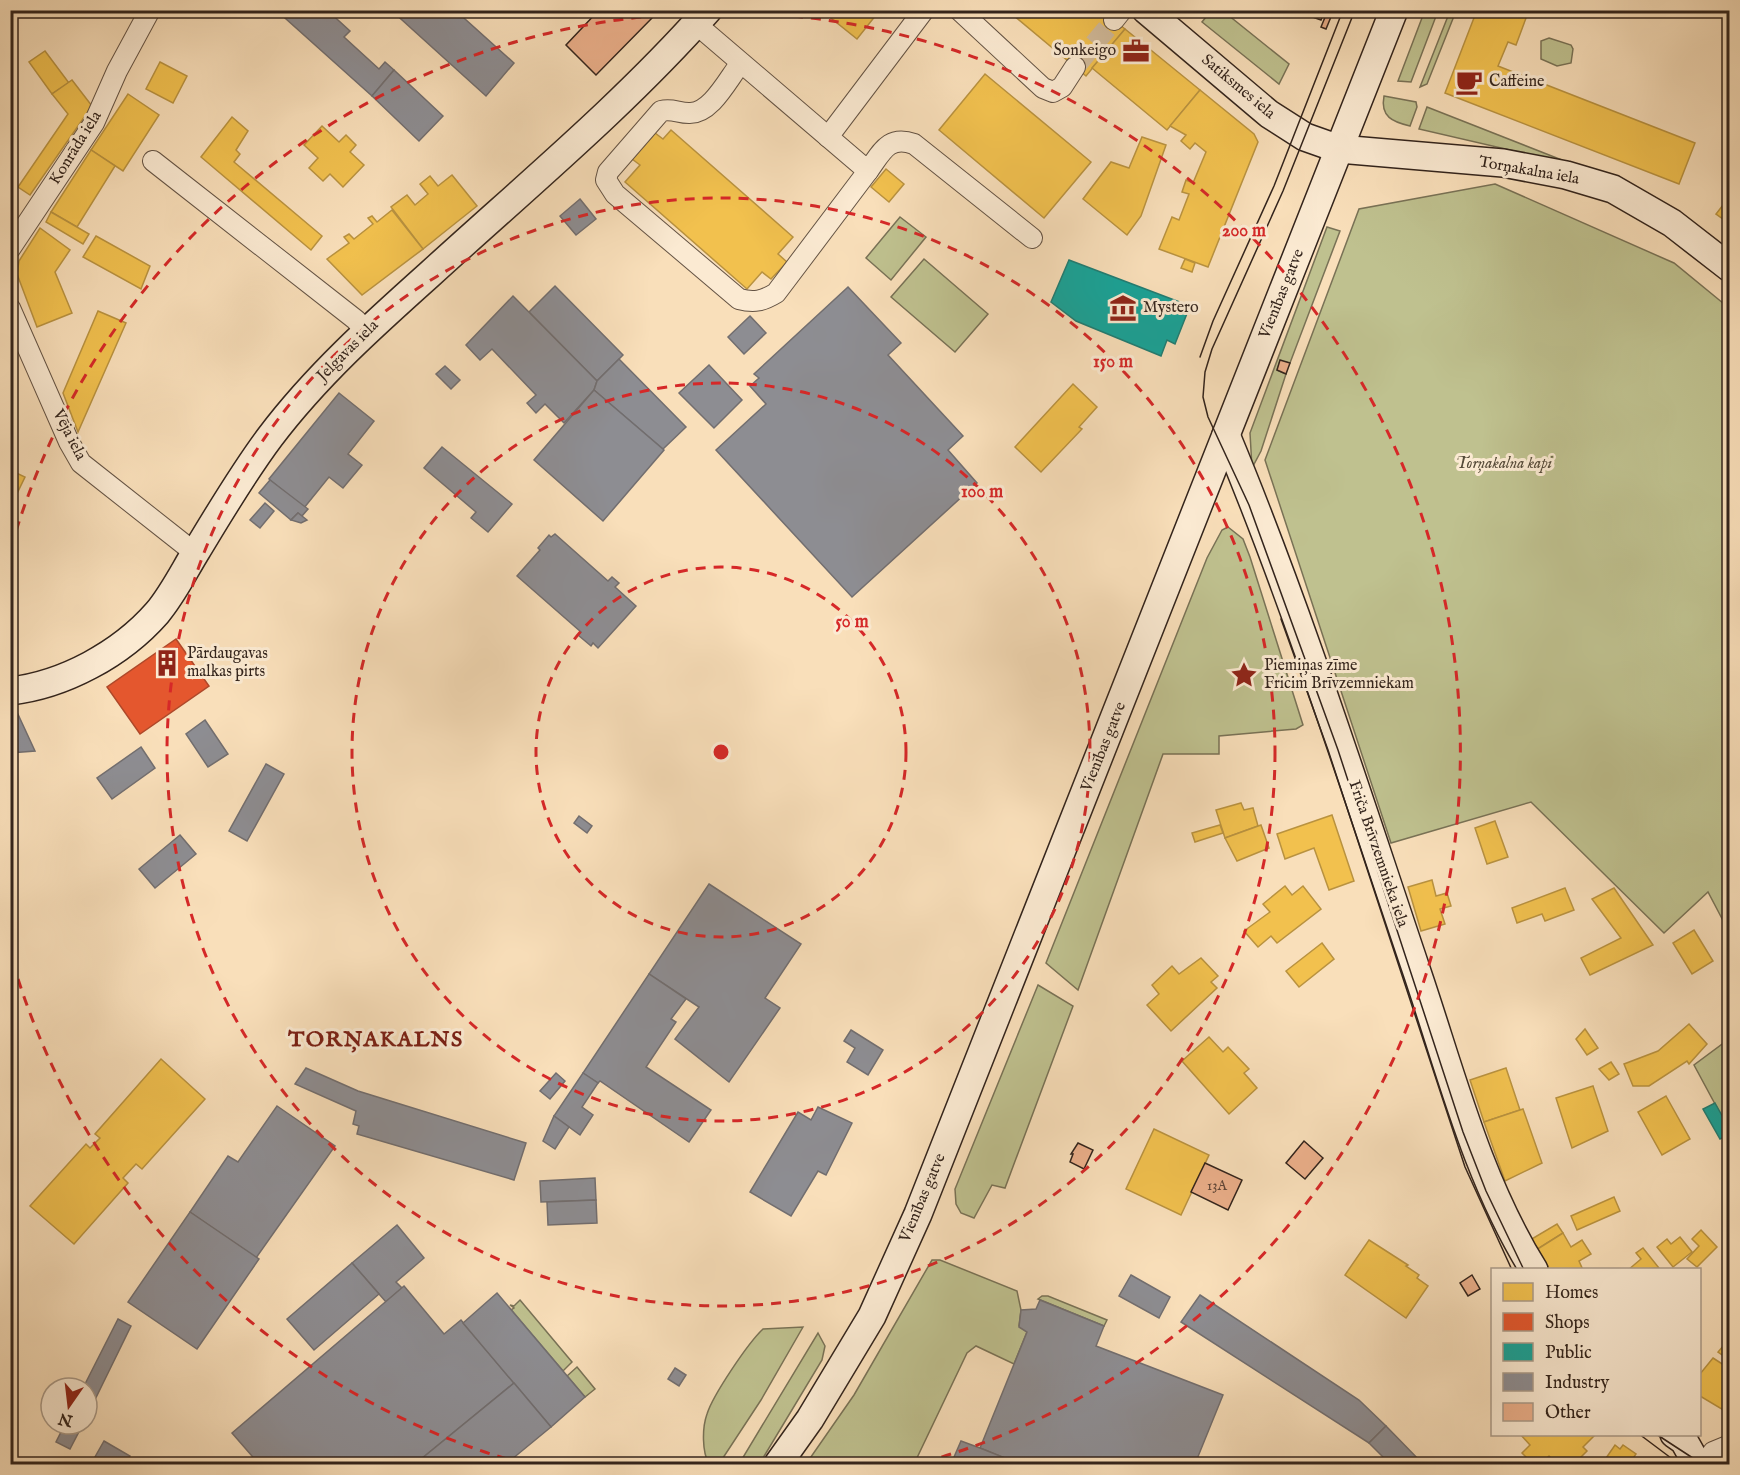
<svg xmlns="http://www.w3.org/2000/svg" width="1740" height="1475" font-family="'IM FELL English',serif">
	<rect width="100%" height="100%" fill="#f9dfba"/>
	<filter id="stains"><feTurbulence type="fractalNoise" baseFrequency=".00333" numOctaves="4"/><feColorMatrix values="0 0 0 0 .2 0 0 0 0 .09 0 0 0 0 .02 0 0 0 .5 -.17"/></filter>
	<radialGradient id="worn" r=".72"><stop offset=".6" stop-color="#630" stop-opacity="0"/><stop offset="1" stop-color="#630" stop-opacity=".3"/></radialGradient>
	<g fill="#bfc18f" stroke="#797256" stroke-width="1.5">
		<path d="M1425,10L1438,11L1411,82L1398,81Z"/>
		<path d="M1211,11H1223L1289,64L1279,84L1202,22Z"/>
		<path d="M1450,11H1456L1427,84L1420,87Z"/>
		<path d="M1549,38L1571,45L1573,49L1571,63L1557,66L1541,59V41Z"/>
		<path d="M1384,96L1416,102L1417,107L1410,126C1393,122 1380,117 1384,96Z"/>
		<path d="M1427,107L1562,160V162L1419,129Z"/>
		<path d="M1495,184L1674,263L1729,308V932L1708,892L1664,933L1531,802L1391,843L1265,460L1359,209Z"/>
		<path d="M900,217L926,237L891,280L866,258Z"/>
		<path d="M1327,227L1340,231L1290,363L1280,361L1277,370L1286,374L1261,451L1252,468L1250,433Z"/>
		<path d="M924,259L988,314L955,352L891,297Z"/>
		<path d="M1228,527L1243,539L1250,557L1303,725L1296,729L1219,736V754H1163L1078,990L1046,963L1207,558L1222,530Z"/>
		<path d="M1038,985L1073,1006L1005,1188L992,1185L974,1218L961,1213L956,1204L955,1189Z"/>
		<path d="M1729,1039V1130L1694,1065Z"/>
		<path d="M932,1260H940L1017,1291L1021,1310L1019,1326L1027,1332L1014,1364L976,1346L967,1353L914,1464H806L854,1395Z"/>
		<path d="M1042,1296H1048L1107,1320L1104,1326L1038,1299Z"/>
		<path d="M520,1300L572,1362L563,1371L511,1310L514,1308L510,1305L514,1306Z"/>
		<path d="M803,1327L761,1400L719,1464H709C702,1452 702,1428 707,1414C713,1395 748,1343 763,1329Z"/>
		<path d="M818,1333L825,1346L822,1360L763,1458L759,1464H739Z"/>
		<path d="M577,1367L595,1389L585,1397L567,1376Z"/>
	</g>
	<g fill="#f2c14e" stroke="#b9923f" stroke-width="1.5">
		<path d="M829,10H880L857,39L826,14Z"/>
		<path d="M1007,10H1102L1125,29L1086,76Z"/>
		<path d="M1477,10H1529L1516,45L1508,42L1498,66L1695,143L1679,184L1445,93Z"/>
		<path d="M1125,29L1200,90L1167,130L1092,68Z"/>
		<path d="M45,51L69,83L52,94L29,62Z"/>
		<path d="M160,62L187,76L173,103L146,89Z"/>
		<path d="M985,74L1091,162L1044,218L939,130Z"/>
		<path d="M72,80L92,106L30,195L18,187L68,114L52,94Z"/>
		<path d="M1200,90L1254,134L1258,142L1208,267L1159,249L1172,217L1179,220L1189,194L1182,192L1186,180L1193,183L1206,152L1195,143L1190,149L1181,141L1186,135L1170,126Z"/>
		<path d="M128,94L159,115L123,171L91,150Z"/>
		<path d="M232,117L248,131L236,150L240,154L234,162L322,236L311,250L201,157Z"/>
		<path d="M322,126L339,142L346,135L356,145L350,152L364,165L343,187L330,174L323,181L309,168L318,158L304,145Z"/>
		<path d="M671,130L793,237L778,254L787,262L771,279L762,272L747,289L625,182L640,165L632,159L655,133L663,139Z"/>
		<path d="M1142,137L1166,145L1141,216L1127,235L1083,199L1111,162L1129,168Z"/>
		<path d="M91,150L115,166L77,227L51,212Z"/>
		<path d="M886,169L904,184L889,202L871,187Z"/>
		<path d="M452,175L477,206L423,249L391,207L407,195L415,205L428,194L420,184L430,176L438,186Z"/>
		<path d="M1730,196V224L1716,214Z"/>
		<path d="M392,210L423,249L362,295L327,259L349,243L344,237L349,234L354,239L373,224L368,218L372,216L377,222Z"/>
		<path d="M51,212L89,234L83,244L46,222Z"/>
		<path d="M40,228L70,250L55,272L72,313L37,327L17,274L19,261Z"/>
		<path d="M96,236L150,266L141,289L83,257Z"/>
		<path d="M1185,259L1195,263L1192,272L1181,268Z"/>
		<path d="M98,311L126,323L78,432L63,393Z"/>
		<path d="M1073,384L1097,407L1079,427L1082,429L1041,472L1015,447Z"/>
		<path d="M10,470L25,477L10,508Z"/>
		<path d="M1241,803L1244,810L1253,808L1258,826L1225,838L1216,810Z"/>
		<path d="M1332,815L1354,881L1329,890L1314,848L1285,859L1277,834Z"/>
		<path d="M1495,821L1508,857L1487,864L1475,828Z"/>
		<path d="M1220,825L1223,833L1195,842L1192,833Z"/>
		<path d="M1261,825L1269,848L1237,861L1225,838Z"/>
		<path d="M1432,880L1436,896L1447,893L1451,906L1440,909L1445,924L1421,931L1408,887Z"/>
		<path d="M1285,886L1292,895L1303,886L1321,909L1277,943L1271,936L1258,947L1244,931L1270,912L1263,904Z"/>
		<path d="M1565,888L1574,910L1545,921L1542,914L1517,923L1512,908Z"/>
		<path d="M1614,888L1653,945L1590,975L1581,958L1621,938L1592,899Z"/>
		<path d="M1694,930L1713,961L1692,974L1673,943Z"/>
		<path d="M1322,943L1334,959L1299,987L1286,971Z"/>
		<path d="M1201,958L1218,976L1211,982L1217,988L1171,1031L1147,1005L1159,994L1152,985L1172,966L1179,974Z"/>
		<path d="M1689,1024L1707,1044L1689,1064L1687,1061L1649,1086H1633L1624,1064L1658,1051Z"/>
		<path d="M1585,1029L1598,1048L1587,1055L1576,1039Z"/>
		<path d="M1209,1037L1223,1052L1228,1047L1249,1069L1244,1073L1257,1088L1229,1114L1182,1061Z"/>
		<path d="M161,1059L205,1099L142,1169L136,1164L123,1178L128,1183L74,1244L30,1206L86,1144L90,1148L100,1138L95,1134Z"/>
		<path d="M1611,1062L1619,1074L1609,1080L1599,1069Z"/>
		<path d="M1506,1068L1520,1110L1484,1122L1470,1080Z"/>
		<path d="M1593,1086L1608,1131L1572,1148L1556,1098Z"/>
		<path d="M1666,1096L1690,1139L1662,1155L1638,1112Z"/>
		<path d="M1523,1109L1542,1163L1505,1181L1484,1122Z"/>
		<path d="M1154,1129L1209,1155L1181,1215L1126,1189Z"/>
		<path d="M1614,1197L1620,1211L1577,1230L1571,1216Z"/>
		<path d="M1557,1224L1563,1233L1536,1250L1530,1240Z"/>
		<path d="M1701,1230L1717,1247L1697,1267L1687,1259L1699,1246L1692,1239Z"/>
		<path d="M1563,1233L1571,1247L1582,1240L1591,1254L1579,1261L1583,1270H1548L1536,1250Z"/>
		<path d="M1680,1237L1692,1252L1673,1267L1657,1247L1667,1239L1671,1244Z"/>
		<path d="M1369,1240L1408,1265L1406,1266L1419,1275L1417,1278L1428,1286L1406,1318L1345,1275Z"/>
		<path d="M1643,1248L1659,1268L1628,1270L1641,1259L1636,1253Z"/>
		<path d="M1730,1338V1358L1728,1359L1718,1352Z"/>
		<path d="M1713,1358L1730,1369V1414L1700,1396V1374Z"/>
		<path d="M1520,1434H1596L1583,1447L1587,1451L1578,1460L1582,1464H1557L1549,1456L1540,1464H1533L1522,1453L1530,1445Z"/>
		<path d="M1615,1445L1620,1449L1623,1445L1636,1454L1629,1464H1607L1604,1461Z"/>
	</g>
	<path fill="#e4572e" stroke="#af4829" stroke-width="1.5" d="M176,639L209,686L140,734L107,687Z"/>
	<g fill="#17a398" stroke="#1f7d73" stroke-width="1.5">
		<path d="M1069,260L1190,306L1175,344L1167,340L1161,356L1076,321L1051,302Z"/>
		<path d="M1715,1103L1730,1130V1134L1720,1139L1703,1109Z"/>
	</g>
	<g fill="#8d8d92" stroke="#726e6f" stroke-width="1.5">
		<path d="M276,10H327L350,31L344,37L379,69L385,62L394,70L372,96Z"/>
		<path d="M391,10H455L514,63L486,96Z"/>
		<path d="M394,70L443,116L419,141L372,96Z"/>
		<path d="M580,199L596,219L576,235L560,216Z"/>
		<path d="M555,286L623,355L597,381L529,312Z"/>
		<path d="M848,287L901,343L888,355L963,436L948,450L977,483L852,597L716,450L766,404L750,386L759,378L754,374Z"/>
		<path d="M513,296L597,381L594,390L564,423L545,404L536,413L527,403L536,395L492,349L480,360L466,345Z"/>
		<path d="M750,316L766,333L744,354L728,337Z"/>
		<path d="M619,359L686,427L663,449L594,390L597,381Z"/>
		<path d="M709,365L742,400L714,428L679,393Z"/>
		<path d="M445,366L460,380L451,389L436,374Z"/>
		<path d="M594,390L664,450L603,521L534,460Z"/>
		<path d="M339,393L374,421L348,454L362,465L343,488L329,477L304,508L269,479Z"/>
		<path d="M442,447L512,504L488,532L471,518L476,512L424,468Z"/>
		<path d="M270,480L308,509L302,516L298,513L291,520L259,493Z"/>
		<path d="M265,503L274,511L260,528L250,520Z"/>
		<path d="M298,513L302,516L307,520L301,523L291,520Z"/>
		<path d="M555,534L608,581L612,577L619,583L615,587L636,606L598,648L593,643L591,646L578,635L581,632L517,576L540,550L538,548L549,535L551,537Z"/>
		<path d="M10,710H16L35,751L10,753Z"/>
		<path d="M205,720L228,754L208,767L186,734Z"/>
		<path d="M141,747L155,768L112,799L97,778Z"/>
		<path d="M266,764L284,774L247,841L229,831Z"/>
		<path d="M579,816L592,826L587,833L574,823Z"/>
		<path d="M180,835L196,854L155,888L139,869Z"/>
		<path d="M709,884L801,944L765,998L780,1008L729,1082L675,1039L699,1007L649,974Z"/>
		<path d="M649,974L686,999L671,1019L676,1022L646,1067L711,1110L689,1142L600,1081L598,1083L583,1073Z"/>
		<path d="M851,1030L883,1050L868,1075L847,1062L855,1048L844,1041Z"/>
		<path d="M306,1068L358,1091L526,1143L514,1180L357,1134L359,1126L353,1124L356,1111L295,1084Z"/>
		<path d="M556,1073L565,1081L550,1099L540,1091Z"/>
		<path d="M583,1073L598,1083L582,1107L593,1115L580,1135L554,1116Z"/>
		<path d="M277,1106L335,1146L256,1258L190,1212L228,1156L238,1162Z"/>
		<path d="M818,1107L852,1123L826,1175L818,1171L791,1216L750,1192L798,1112L811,1120Z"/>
		<path d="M554,1116L569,1127L555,1149L543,1141Z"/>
		<path d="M595,1178L596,1200L541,1202L540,1181Z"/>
		<path d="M596,1200L597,1223L548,1225L547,1202Z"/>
		<path d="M190,1212L259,1259L197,1349L128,1302Z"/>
		<path d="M397,1225L424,1258L396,1282L402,1288L386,1302L352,1263Z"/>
		<path d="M352,1263L379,1294L314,1350L287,1319Z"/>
		<path d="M1131,1275L1170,1297L1159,1318L1119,1296Z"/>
		<path d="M404,1286L444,1334L461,1320L514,1383L415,1464H259L232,1433Z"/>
		<path d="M497,1293L585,1397L551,1427L463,1323Z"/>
		<path d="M1200,1295L1359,1400L1386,1426L1369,1443L1181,1322Z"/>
		<path d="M1040,1300L1104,1326L1096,1346L1223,1395L1197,1459L1211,1464H1020L980,1448L1027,1332L1019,1327L1021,1310L1036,1309Z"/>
		<path d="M118,1319L131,1326L87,1416V1388H83Z"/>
		<path d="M675,1368L686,1375L679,1386L668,1379Z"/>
		<path d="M514,1383L551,1427L506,1464H415Z"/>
		<path d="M65,1424H83L70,1449L56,1442Z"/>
		<path d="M1386,1426L1423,1464H1390L1369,1443Z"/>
		<path d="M104,1441L130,1456L126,1464H91Z"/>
		<path d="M961,1441L980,1448L1020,1464H951Z"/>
	</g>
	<g fill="#ebaf8a" stroke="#33241c" stroke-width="1.5">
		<path d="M599,10H647L653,17L596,75L566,45Z"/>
		<path d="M1309,10H1325L1321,20L1307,15Z"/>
		<path d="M1328,10L1333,12L1326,29L1321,27Z"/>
		<path d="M1280,360L1290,363L1286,374L1277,370Z"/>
		<path d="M1304,1141L1323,1158L1305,1179L1286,1163Z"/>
		<path d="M1078,1143L1093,1150L1084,1169L1070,1162L1073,1154H1071Z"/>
		<path d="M1205,1163L1242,1180L1228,1210L1191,1192Z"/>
		<path d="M1472,1275L1480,1289L1468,1296L1460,1283Z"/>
	</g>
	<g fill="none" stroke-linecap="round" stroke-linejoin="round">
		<path stroke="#d1ba9a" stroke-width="20" stroke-dasharray="20 10" stroke-linecap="butt" d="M1075,67L1114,20"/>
		<defs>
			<g id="street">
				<path d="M959,10L1043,88L1053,92L1062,87L1075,67"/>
				<path d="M1114,20L1122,10"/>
				<path d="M696,24L868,171C882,152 888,135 914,144L1032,238"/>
				<path d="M740,64C728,79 711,114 689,113C678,113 672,108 661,111L608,172L606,180L615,194L739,299C754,303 763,301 776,293L868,171"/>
				<path d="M828,137L924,10"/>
				<path d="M153,161L356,320L366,332"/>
				<path d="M10,249L94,123L117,71L150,10"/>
				<path d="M10,308L69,442L81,463L195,553"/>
				<path d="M1704,1464L1713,1452L1730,1445"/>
			</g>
			<g id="secondary">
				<path d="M1146,10L1269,114L1305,137L1339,149L1503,163L1566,175L1613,189L1672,223L1730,268"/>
				<path d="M1226,435C1298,608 1355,788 1415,966C1450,1068 1476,1177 1534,1270"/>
				<path d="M10,691C64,685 121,654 157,613C173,594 184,571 197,550C220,512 243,473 270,437C316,376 373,325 430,274C524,188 623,106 708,10"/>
				<path d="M1674,1434L1684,1441L1697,1464"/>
				<path d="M778,1464L810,1419L872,1316L918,1214L1394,10"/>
			</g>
		</defs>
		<use href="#street" stroke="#645344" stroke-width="22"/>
		<use href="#secondary" stroke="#33241c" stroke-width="30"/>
		<use href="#street" stroke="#fbead2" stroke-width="20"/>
		<use href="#secondary" stroke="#fbead2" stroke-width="27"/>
		<g stroke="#33241c" stroke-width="1.5">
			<path d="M1355,10L1283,191L1212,349L1205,372L1203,397L1208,417L1249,505L1338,750L1463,1132L1486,1191L1524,1270"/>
			<path d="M1200,357L1213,321L1274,186L1343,10"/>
			<path d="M1281,619L1328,750L1465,1167L1512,1270"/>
			<path d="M1639,1434L1679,1464"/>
			<path d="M1656,1434L1702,1464"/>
		</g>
	</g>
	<g fill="none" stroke="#d62828" stroke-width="3" stroke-dasharray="10 8">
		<circle cx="721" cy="752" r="185"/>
		<circle cx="721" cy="752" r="369"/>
		<circle cx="721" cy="752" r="554"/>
		<path d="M524 1464A739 739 0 0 1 11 956M11 548A739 739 0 1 1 918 1464"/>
	</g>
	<defs>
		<symbol id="office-bare" viewBox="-9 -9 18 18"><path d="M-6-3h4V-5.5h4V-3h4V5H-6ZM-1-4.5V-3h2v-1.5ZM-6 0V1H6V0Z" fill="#8f2418" stroke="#fbead2" stroke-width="2.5" paint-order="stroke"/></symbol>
		<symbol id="cafe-bare" viewBox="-9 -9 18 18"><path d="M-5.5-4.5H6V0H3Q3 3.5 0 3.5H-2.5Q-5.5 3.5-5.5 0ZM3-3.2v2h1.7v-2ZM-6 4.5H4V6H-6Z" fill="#8f2418" stroke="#fbead2" stroke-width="2.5" paint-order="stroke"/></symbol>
		<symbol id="museum-bare" viewBox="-9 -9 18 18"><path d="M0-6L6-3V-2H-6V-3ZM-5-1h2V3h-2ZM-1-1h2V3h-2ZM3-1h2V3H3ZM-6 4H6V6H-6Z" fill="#8f2418" stroke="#fbead2" stroke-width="2.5" paint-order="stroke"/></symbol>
		<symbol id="building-bare" viewBox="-9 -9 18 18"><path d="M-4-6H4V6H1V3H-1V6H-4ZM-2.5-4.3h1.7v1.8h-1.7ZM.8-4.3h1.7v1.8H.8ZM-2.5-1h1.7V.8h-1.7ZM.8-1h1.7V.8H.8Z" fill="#8f2418" stroke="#fbead2" stroke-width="2.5" paint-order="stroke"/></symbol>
		<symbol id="sight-bare" viewBox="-9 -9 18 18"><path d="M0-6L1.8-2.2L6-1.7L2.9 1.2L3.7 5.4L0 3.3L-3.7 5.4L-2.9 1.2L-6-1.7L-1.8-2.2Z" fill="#8f2418" stroke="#fbead2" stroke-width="2.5" paint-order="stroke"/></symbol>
	</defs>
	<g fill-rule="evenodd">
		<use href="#office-bare" x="1117" y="32" width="38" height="38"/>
		<use href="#cafe-bare" x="1450" y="63" width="38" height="38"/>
		<use href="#museum-bare" x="1104" y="289" width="38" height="38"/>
		<use href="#building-bare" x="148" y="644" width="38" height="38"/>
		<use href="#sight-bare" x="1225" y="656" width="38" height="38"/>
	</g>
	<g text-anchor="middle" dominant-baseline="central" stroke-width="6" stroke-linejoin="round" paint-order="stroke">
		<g font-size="14" fill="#614738">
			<text x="1217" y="1186">13A</text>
		</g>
		<g font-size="16" fill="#33241c" stroke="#fbead2" text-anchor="start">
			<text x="1116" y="51" text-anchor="end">Sonkeigo</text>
			<text x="1489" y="82">Caffeine</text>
			<text x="1143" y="308">Mystero</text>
			<text x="187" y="654">Pārdaugavas<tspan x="187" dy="18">malkas pirts</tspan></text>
			<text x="1264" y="666">Piemiņas zīme<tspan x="1264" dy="18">Fricim Brīvzemniekam</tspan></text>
		</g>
		<g font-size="16" fill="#33241c" stroke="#fbead2">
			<text transform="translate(1238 87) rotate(40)">Satiksmes iela</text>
			<text transform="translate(76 148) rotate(-58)">Konrāda iela</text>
			<text transform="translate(1529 171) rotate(10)">Torņakalna iela</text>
			<text transform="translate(1282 294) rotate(-68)">Vienības gatve</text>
			<text transform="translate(348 351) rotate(-45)">Jelgavas iela</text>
			<text transform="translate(69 435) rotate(63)">Vēja iela</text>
			<text transform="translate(1104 747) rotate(-68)">Vienības gatve</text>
			<text transform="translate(1378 854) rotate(71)">Friča Brīvzemnieka iela</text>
			<text transform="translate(923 1198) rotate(-67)">Vienības gatve</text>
		</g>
		<g font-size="16" font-style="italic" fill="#564b39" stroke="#fbead2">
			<text x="1504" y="464">Torņakalna kapi</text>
		</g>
		<g font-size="22" font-weight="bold" letter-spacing="1.5" fill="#7a1f14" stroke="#fbead2">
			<text x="376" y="1040">TORŅAKALNS</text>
		</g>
	</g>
	<circle cx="721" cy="752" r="9" fill="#d62828" stroke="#fbead2" stroke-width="3"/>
	<g font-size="18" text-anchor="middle" font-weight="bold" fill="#d62828" stroke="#fbead2" stroke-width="6" stroke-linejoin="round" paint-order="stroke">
		<text x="1244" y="236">200 m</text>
		<text x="1113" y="367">150 m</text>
		<text x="982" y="497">100 m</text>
		<text x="852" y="627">50 m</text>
	</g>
	<rect width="1740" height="1475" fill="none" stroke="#f9dfba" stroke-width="36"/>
	<rect x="12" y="12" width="1716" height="1451" fill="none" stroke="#33241c" stroke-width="3"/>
	<rect x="18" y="18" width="1704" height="1439" fill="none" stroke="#33241c" stroke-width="1.5"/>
	<rect x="1491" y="1268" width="210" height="168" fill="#fbead2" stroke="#ab9b89" stroke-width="1.5"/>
	<rect x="1503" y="1283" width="30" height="18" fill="#f2c14e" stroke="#ab9b89" stroke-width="1.5"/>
	<text x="1545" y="1298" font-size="18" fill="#33241c">Homes</text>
	<rect x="1503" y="1313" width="30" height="18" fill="#e4572e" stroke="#ab9b89" stroke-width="1.5"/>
	<text x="1545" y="1328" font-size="18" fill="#33241c">Shops</text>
	<rect x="1503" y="1343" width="30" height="18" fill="#17a398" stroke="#ab9b89" stroke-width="1.5"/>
	<text x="1545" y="1358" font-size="18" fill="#33241c">Public</text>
	<rect x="1503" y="1373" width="30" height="18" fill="#8d8d92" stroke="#ab9b89" stroke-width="1.5"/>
	<text x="1545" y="1388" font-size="18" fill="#33241c">Industry</text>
	<rect x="1503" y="1403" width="30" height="18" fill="#ebaf8a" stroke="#ab9b89" stroke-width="1.5"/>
	<text x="1545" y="1418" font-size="18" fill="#33241c">Other</text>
	<g transform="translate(69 1406) rotate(194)"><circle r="28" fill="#fbead2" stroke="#ab9b89" stroke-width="1.5"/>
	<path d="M0-4.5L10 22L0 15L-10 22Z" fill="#8f2418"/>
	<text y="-9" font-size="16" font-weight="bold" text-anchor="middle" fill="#33241c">N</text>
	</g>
	<rect width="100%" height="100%" filter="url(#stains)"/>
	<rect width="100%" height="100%" fill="url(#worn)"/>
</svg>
